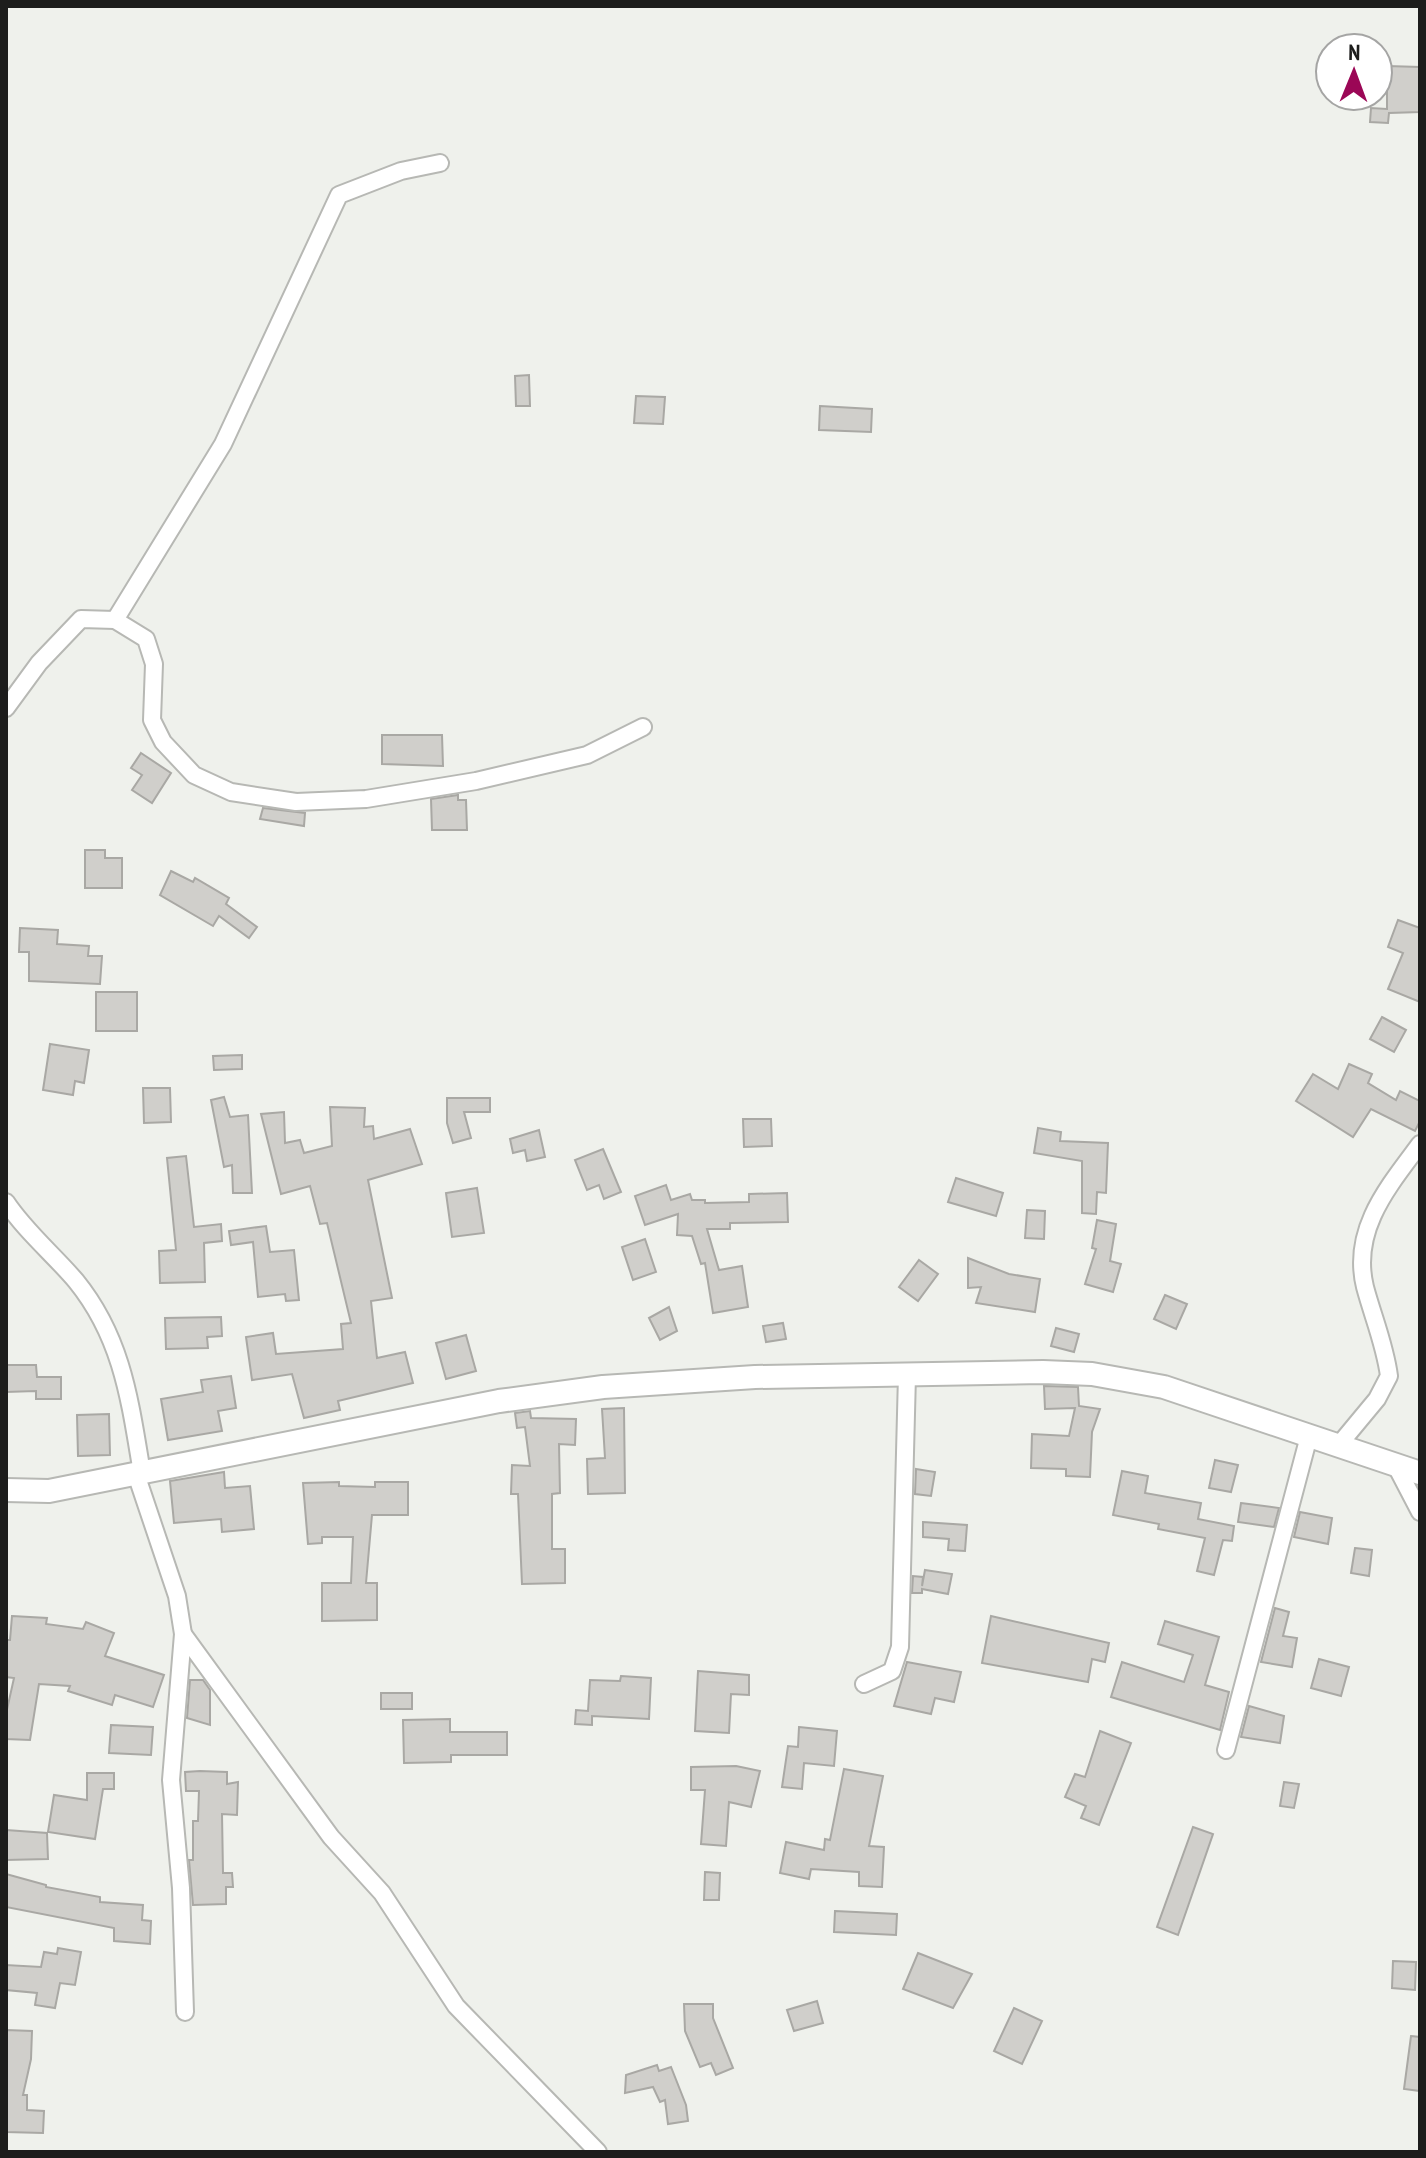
<svg xmlns="http://www.w3.org/2000/svg" width="1426" height="2158" font-family="'PT Sans Narrow',sans-serif">
	<rect width="100%" height="100%" fill="#eff1ec"/>
	<g fill="#d0cfcb" stroke="#a9a8a4" stroke-width="2">
		<path d="M1387,66L1420,67V112L1389,113L1388,123L1370,122L1371,108L1387,109Z"/>
		<path d="M529,375L530,406H516L515,376Z"/>
		<path d="M636,396L665,397L663,424L634,423Z"/>
		<path d="M820,406L872,409L871,432L819,430Z"/>
		<path d="M382,735H442L443,766L382,764Z"/>
		<path d="M141,753L171,773L152,803L132,790L142,775L131,768Z"/>
		<path d="M458,795V800H466L467,830H432L431,799Z"/>
		<path d="M263,808L305,813L304,826L260,819Z"/>
		<path d="M85,850H105V858H122V888H85Z"/>
		<path d="M171,871L193,882L195,878L229,898L226,904L257,927L249,938L219,916L213,926L160,895Z"/>
		<path d="M1398,920L1420,928V1002L1388,989L1403,953L1388,947Z"/>
		<path d="M20,928L58,930L57,944L89,946L88,956H102L100,984L29,981V952H19Z"/>
		<rect x="96" y="992" width="41" height="39"/>
		<path d="M1382,1017L1406,1030L1394,1052L1370,1039Z"/>
		<path d="M50,1044L89,1050L84,1083L75,1081L73,1095L43,1090Z"/>
		<path d="M242,1055V1069L214,1070L213,1056Z"/>
		<path d="M1349,1064L1372,1074L1368,1083L1396,1100L1400,1091L1420,1101V1121L1415,1131L1371,1109L1353,1137L1296,1101L1313,1074L1338,1089Z"/>
		<path d="M143,1088H170L171,1122L144,1123Z"/>
		<path d="M224,1097L230,1117L248,1115L252,1193H233L232,1165L224,1167L211,1100Z"/>
		<path d="M447,1098H490V1112H464L471,1138L453,1143L447,1123Z"/>
		<path d="M330,1107L365,1108L364,1127L373,1126L374,1139L410,1129L422,1164L368,1180L392,1298L371,1301L377,1358L405,1352L413,1383L338,1401L340,1410L304,1418L292,1374L252,1380L246,1337L273,1333L276,1354L343,1349L341,1324L351,1323L327,1223L320,1224L310,1186L281,1194L261,1114L284,1112L285,1143L300,1140L304,1153L332,1146Z"/>
		<path d="M743,1119H771L772,1146L744,1147Z"/>
		<path d="M1038,1128L1061,1132L1060,1141L1108,1143L1106,1193L1097,1192L1096,1214L1082,1213V1161L1034,1153Z"/>
		<path d="M539,1130L545,1157L527,1161L525,1150L513,1153L510,1139Z"/>
		<path d="M603,1149L621,1192L604,1199L599,1185L587,1190L575,1160Z"/>
		<path d="M186,1156L194,1227L221,1224L222,1241L204,1243L205,1282L160,1283L159,1251L176,1250L167,1158Z"/>
		<path d="M956,1178L1003,1193L996,1216L948,1202Z"/>
		<path d="M666,1185L671,1200L690,1194L692,1200H705V1203L749,1202V1194L787,1193L788,1222L730,1223V1229H707L719,1270L742,1266L748,1307L713,1313L705,1263L701,1264L692,1236L677,1235L678,1214L645,1225L635,1196Z"/>
		<path d="M477,1188L484,1233L452,1237L446,1193Z"/>
		<path d="M1027,1210L1045,1211L1044,1239L1025,1238Z"/>
		<path d="M1097,1220L1116,1224L1110,1261L1121,1264L1113,1292L1085,1284L1096,1249L1092,1248Z"/>
		<path d="M266,1226L270,1252L294,1250L299,1300L286,1301L285,1294L258,1297L253,1242L231,1245L229,1231Z"/>
		<path d="M645,1239L656,1272L633,1280L622,1247Z"/>
		<path d="M968,1258L1009,1274L1040,1279L1035,1312L976,1303L981,1287L968,1288Z"/>
		<path d="M919,1260L938,1274L918,1301L899,1287Z"/>
		<path d="M1165,1295L1187,1304L1176,1329L1154,1319Z"/>
		<path d="M669,1307L677,1331L660,1340L649,1318Z"/>
		<path d="M221,1317L222,1336L207,1337L208,1348L166,1349L165,1318Z"/>
		<path d="M783,1323L786,1339L766,1342L763,1326Z"/>
		<path d="M1056,1328L1079,1334L1074,1352L1051,1346Z"/>
		<path d="M466,1335L476,1371L446,1379L436,1343Z"/>
		<path d="M6,1365H36L37,1377H61V1399H36V1391L6,1392Z"/>
		<path d="M231,1376L236,1408L218,1411L222,1431L168,1440L161,1399L203,1392L201,1380Z"/>
		<path d="M1044,1386L1078,1387L1079,1406L1100,1409L1092,1432L1090,1477L1066,1476V1469L1031,1468L1032,1434L1069,1436L1075,1408L1045,1409Z"/>
		<path d="M624,1408L625,1493L588,1494L587,1459L605,1458L602,1409Z"/>
		<path d="M530,1411L531,1418L576,1419L575,1445L559,1444L560,1493L552,1494V1549H565V1583L522,1584L518,1494H511L512,1465L530,1466L525,1427L517,1428L515,1413Z"/>
		<path d="M109,1414L110,1455L78,1456L77,1415Z"/>
		<path d="M1215,1460L1238,1465L1231,1492L1209,1488Z"/>
		<path d="M916,1469L935,1472L931,1496L915,1494Z"/>
		<path d="M1122,1471L1148,1476L1145,1493L1201,1503L1198,1519L1234,1526L1232,1541L1223,1540L1214,1575L1197,1571L1205,1538L1158,1529L1159,1524L1113,1515Z"/>
		<path d="M224,1472L225,1488L250,1486L254,1529L222,1532L221,1519L174,1523L170,1481Z"/>
		<path d="M339,1482V1486L375,1487V1482H408V1515H372L366,1583H377V1620L322,1621V1583H351L353,1537H322V1543L308,1544L303,1483Z"/>
		<path d="M1241,1503L1279,1508L1274,1527L1238,1522Z"/>
		<path d="M1300,1512L1332,1518L1328,1544L1294,1537Z"/>
		<path d="M923,1522L967,1525L965,1551L948,1550L949,1539L923,1537Z"/>
		<path d="M1355,1548L1372,1550L1369,1576L1351,1573Z"/>
		<path d="M925,1570L952,1574L948,1594L922,1589V1593H912L913,1576L923,1577L922,1586Z"/>
		<path d="M1275,1608L1289,1612L1283,1636L1297,1638L1292,1667L1261,1662Z"/>
		<path d="M12,1616L47,1618L46,1624L83,1629L86,1622L114,1633L105,1656L164,1675L153,1707L115,1695L112,1705L68,1691L70,1686L39,1684L30,1740L6,1739V1714L14,1678L6,1677V1640H10Z"/>
		<path d="M991,1616L1109,1643L1105,1662L1092,1659L1088,1682L982,1663Z"/>
		<path d="M1165,1621L1219,1637L1205,1685L1229,1692L1220,1730L1111,1697L1122,1662L1184,1682L1193,1655L1158,1644Z"/>
		<path d="M1319,1659L1349,1667L1341,1696L1311,1688Z"/>
		<path d="M907,1662L961,1672L954,1702L935,1698L931,1714L894,1706Z"/>
		<path d="M698,1671L749,1675V1695L731,1694L729,1733L695,1731Z"/>
		<path d="M621,1676L651,1678L649,1719L592,1716V1725L575,1724L576,1710L588,1711L590,1680L620,1681Z"/>
		<path d="M190,1680H203L210,1690V1725L187,1718Z"/>
		<rect x="381" y="1693" width="31" height="16"/>
		<path d="M1249,1706L1284,1716L1280,1743L1241,1737Z"/>
		<path d="M450,1719V1732H507V1755H451V1762L404,1763L403,1720Z"/>
		<path d="M111,1725L153,1727L151,1755L109,1753Z"/>
		<path d="M799,1727L837,1731L834,1766L804,1763L802,1789L782,1787L788,1746L798,1747Z"/>
		<path d="M1100,1731L1131,1743L1099,1825L1081,1818L1086,1806L1065,1797L1075,1774L1085,1777Z"/>
		<path d="M736,1766L760,1771L751,1807L729,1802L726,1846L701,1844L705,1790H691V1767Z"/>
		<path d="M844,1769L883,1776L869,1846L884,1847L882,1887L859,1886V1872L811,1869L809,1879L780,1873L786,1842L824,1850L825,1839L830,1840Z"/>
		<path d="M200,1771L227,1772V1784L238,1782L237,1815L222,1814L223,1873H232L233,1887H226V1904L193,1905L189,1860H193V1821H198L199,1791H186L185,1772Z"/>
		<path d="M87,1773H114V1789H103L95,1839L48,1832L54,1795L87,1800Z"/>
		<path d="M1284,1782L1299,1784L1294,1808L1280,1806Z"/>
		<path d="M1193,1827L1213,1834L1178,1935L1157,1927Z"/>
		<path d="M6,1830L47,1833L48,1859L6,1860Z"/>
		<path d="M705,1872L720,1873L719,1900H704Z"/>
		<path d="M6,1874L46,1885V1887L100,1897V1902L143,1905L142,1920L151,1921L150,1944L114,1941V1928L6,1907Z"/>
		<path d="M835,1911L897,1914L896,1935L834,1932Z"/>
		<path d="M58,1948L81,1952L75,1985L60,1983L55,2008L35,2005L37,1993L6,1990V1965L41,1967L44,1952L57,1954Z"/>
		<path d="M918,1953L972,1974L953,2008L903,1989Z"/>
		<path d="M1393,1961L1416,1962L1415,1990L1392,1988Z"/>
		<path d="M817,2001L823,2023L794,2031L787,2010Z"/>
		<path d="M684,2004H713V2018L733,2068L716,2075L711,2063L700,2067L685,2031Z"/>
		<path d="M1014,2008L1042,2021L1022,2064L994,2051Z"/>
		<path d="M6,2030L32,2031L31,2059L23,2095H27V2110L44,2111L43,2133L6,2132Z"/>
		<path d="M1411,2036L1420,2037V2091L1404,2089Z"/>
		<path d="M657,2065L659,2071L671,2067L686,2105L688,2121L668,2124L665,2100L660,2102L653,2087L625,2093L626,2075Z"/>
	</g>
	<g fill="none" stroke-linecap="round" stroke-linejoin="round">
		<defs>
			<g id="street">
				<path d="M115,620L146,639L154,664L152,720L163,742L194,775L231,792L296,802L366,799L476,781L587,755L643,727"/>
				<path d="M6,708L39,663L81,619L115,620L223,444L339,195L401,171L440,163"/>
				<path d="M6,1202C25,1231 54,1255 76,1281C123,1339 130,1402 142,1473"/>
				<path d="M1338,1446L1377,1399L1389,1376C1385,1345 1373,1317 1365,1287C1351,1230 1388,1187 1420,1144"/>
				<path d="M1396,1466L1420,1512"/>
				<path d="M136,1474L177,1596L183,1634L171,1780L181,1888L185,2012"/>
				<path d="M183,1634L331,1837L382,1893L456,2006L598,2152"/>
				<path d="M864,1684L892,1671L900,1647L907,1375"/>
				<path d="M1226,1750L1309,1436"/>
			</g>
			<path id="secondary" d="M6,1490L49,1491L499,1401L603,1387L755,1377L1043,1372L1092,1374L1164,1387L1420,1473"/>
		</defs>
		<use href="#street" stroke="#b7b8b4" stroke-width="20"/>
		<use href="#secondary" stroke="#b7b8b4" stroke-width="26"/>
		<use href="#street" stroke="#fff" stroke-width="16"/>
		<use href="#secondary" stroke="#fff" stroke-width="22"/>
	</g>
	<rect width="1426" height="2158" fill="none" stroke="#1d1d1c" stroke-width="16"/>
	<g transform="translate(1354 72) rotate(1)"><circle r="38" fill="#ffffff" stroke="#a5a5a4" stroke-width="2"/>
	<path d="M0-6L14 30L0 20L-14 30Z" fill="#9b0756"/>
	<text y="-12" font-size="22" font-weight="bold" text-anchor="middle" fill="#1d1d1c">N</text>
	</g>
</svg>
